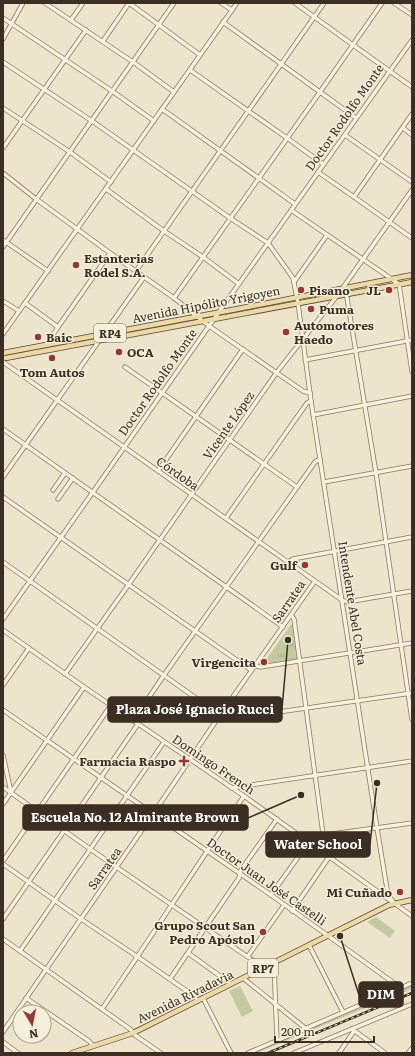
<svg xmlns="http://www.w3.org/2000/svg" width="415" height="1056" font-family="Literata,serif">
	<defs>
		<pattern id="park-tufts" width="24" height="20" patternUnits="userSpaceOnUse"><rect width="24" height="20" fill="#c3ca9f"/><path d="M3 7l-1-3M5 7V3M7 7l1-3M15 17l-1-3M17 17v-4M19 17l1-3" fill="none" stroke="#a8ae89"/></pattern>
	</defs>
	<rect width="100%" height="100%" fill="#ece4cb"/>
	<g fill="#c3ca9f">
		<path d="M376,917L395,931L390,938L367,922Z"/>
		<path d="M240,986L253,1011L242,1017L229,991Z"/>
	</g>
	<g fill="url(#park-tufts)">
		<path d="M293,622L298,659L262,665Z"/>
		<path d="M412,985V989L256,1053H252Z"/>
	</g>
	<g fill="none" stroke-linecap="round" stroke-linejoin="round">
		<defs>
			<g id="minor">
				<path d="M45,3L133,62L174,92"/>
				<path d="M221,3L232,10"/>
				<path d="M295,3L353,45L412,87"/>
				<path d="M394,3L412,15"/>
				<path d="M3,18L112,91L154,121"/>
				<path d="M71,20L83,3"/>
				<path d="M223,22L356,118"/>
				<path d="M3,39L23,3"/>
				<path d="M103,41L129,3L200,55"/>
				<path d="M3,62L92,121L230,218L268,243L293,278L298,303L311,401L377,828L388,895L395,904"/>
				<path d="M190,70L287,138L323,164"/>
				<path d="M3,108L70,152L111,182"/>
				<path d="M162,109L295,204"/>
				<path d="M403,128L412,135"/>
				<path d="M345,135L412,182"/>
				<path d="M3,148L86,30"/>
				<path d="M318,172L354,197L412,238"/>
				<path d="M3,173L36,199L110,253L174,298L209,326L303,391L310,393"/>
				<path d="M106,189L164,231L203,257L239,284"/>
				<path d="M354,197L412,114"/>
				<path d="M291,210L399,284L412,372"/>
				<path d="M3,240L48,271"/>
				<path d="M3,247L174,3"/>
				<path d="M136,271L324,3"/>
				<path d="M294,282L327,235"/>
				<path d="M345,286L376,473L412,720"/>
				<path d="M174,298L320,92L382,3"/>
				<path d="M3,301L19,311"/>
				<path d="M25,303L58,327"/>
				<path d="M3,334L237,3"/>
				<path d="M47,344L58,327L110,253"/>
				<path d="M305,360L412,340"/>
				<path d="M3,362L342,600L347,602L412,591"/>
				<path d="M125,367L297,487"/>
				<path d="M313,415L412,396"/>
				<path d="M3,429L283,627"/>
				<path d="M158,471L243,349"/>
				<path d="M3,477L144,277"/>
				<path d="M324,482L412,466"/>
				<path d="M53,490L65,473"/>
				<path d="M3,497L251,670"/>
				<path d="M58,499L73,478"/>
				<path d="M226,518L307,403L311,401"/>
				<path d="M3,562L220,715"/>
				<path d="M288,562L293,559L412,537"/>
				<path d="M291,615L294,619L296,634L326,856"/>
				<path d="M3,619L93,492L209,326L412,40"/>
				<path d="M3,630L84,687L244,796L412,916"/>
				<path d="M255,666L261,667L412,643"/>
				<path d="M65,674L129,584L277,372L337,296L412,190"/>
				<path d="M3,685L29,648"/>
				<path d="M3,710L271,895L401,988"/>
				<path d="M217,719L222,720L412,693"/>
				<path d="M133,721L164,675L315,462L320,459"/>
				<path d="M3,755L11,792"/>
				<path d="M3,787L90,849L264,968"/>
				<path d="M231,788L412,761"/>
				<path d="M3,804L84,687"/>
				<path d="M3,861L111,705"/>
				<path d="M3,864L81,919L138,957L194,996L198,1001"/>
				<path d="M271,895L311,839L317,836L412,823"/>
				<path d="M292,911L329,857"/>
				<path d="M3,919L138,724"/>
				<path d="M3,939L130,1029L136,1036L161,1053"/>
				<path d="M309,945L343,1012"/>
				<path d="M20,951L164,742"/>
				<path d="M188,953L231,984"/>
				<path d="M248,956L284,905"/>
				<path d="M274,963L277,1040"/>
				<path d="M243,978L305,1028"/>
				<path d="M170,979L239,878L241,870L277,819"/>
				<path d="M26,998L89,1041L93,1046"/>
				<path d="M203,998L231,1053"/>
				<path d="M102,1009C150,939 196,867 244,796"/>
				<path d="M352,1029L385,1053"/>
				<path d="M3,1032L153,814L220,715L315,581"/>
				<path d="M3,1042L18,1053"/>
				<path d="M248,1053L412,983"/>
				<path d="M294,1053L412,1004"/>
				<path d="M339,1053L354,1031"/>
				<path d="M408,1053L412,1048"/>
			</g>
			<g id="major">
				<path d="M3,353L237,309L412,275"/>
				<path d="M3,358H6L412,282"/>
				<path d="M72,1053L133,1033L389,905L412,900"/>
			</g>
		</defs>
		<use href="#minor" stroke="#897760" stroke-width="5"/>
		<use href="#major" stroke="#574634" stroke-width="6"/>
		<use href="#minor" stroke="#f7f1de" stroke-width="3.5"/>
		<use href="#major" stroke="#ecd9a7" stroke-width="4.5"/>
		<defs>
			<path id="rail" d="M268,1053L412,993"/>
		</defs>
		<use href="#rail" stroke="#3a2f22" stroke-width="2.5"/>
		<use href="#rail" stroke="#f4eedb" stroke-width="1" stroke-dasharray="3" stroke-linecap="butt"/>
	</g>
	<g fill="#943834" stroke="#f4eedb" stroke-width="1.5">
		<circle cx="76" cy="265" r="4"/>
		<circle cx="301" cy="290" r="4"/>
		<circle cx="389" cy="290" r="4"/>
		<circle cx="311" cy="309" r="4"/>
		<circle cx="286" cy="332" r="4"/>
		<circle cx="38" cy="337" r="4"/>
		<circle cx="119" cy="352" r="4"/>
		<circle cx="52" cy="358" r="4"/>
		<circle cx="305" cy="565" r="4"/>
		<circle cx="264" cy="662" r="4"/>
		<path d="M182 755h4v4h4v4h-4v4h-4v-4h-4v-4h4z"/>
		<circle cx="400" cy="892" r="4"/>
		<circle cx="263" cy="932" r="4"/>
	</g>
	<g text-anchor="middle" dominant-baseline="central" stroke-width="3" stroke-linejoin="round" paint-order="stroke">
		<g fill="#f4eedb" stroke="#72685a" stroke-width="1">
			<rect x="94" y="324" width="32" height="18" rx="3"/>
			<rect x="248" y="959" width="30" height="18" rx="3"/>
		</g>
		<g font-size="11" font-weight="bold" fill="#3a2f22">
			<text x="110" y="333">RP4</text>
			<text x="263" y="968">RP7</text>
		</g>
		<g font-size="12" fill="#3a2f22" stroke="#f4eedb">
			<text transform="translate(344 117) rotate(-55)">Doctor Rodolfo Monte</text>
			<text transform="translate(206 304) rotate(-11)">Avenida Hipólito Yrigoyen</text>
			<text transform="translate(157 382) rotate(-55)">Doctor Rodolfo Monte</text>
			<text transform="translate(228 425) rotate(-55)">Vicente López</text>
			<text transform="translate(178 473) rotate(35)">Córdoba</text>
			<text transform="translate(288 601) rotate(-55)">Sarratea</text>
			<text transform="translate(353 603) rotate(81)">Intendente Abel Costa</text>
			<text transform="translate(214 764) rotate(34)">Domingo French</text>
			<text transform="translate(104 868) rotate(-55)">Sarratea</text>
			<text transform="translate(267 881) rotate(35)">Doctor Juan José Castelli</text>
			<text transform="translate(185 996) rotate(-26)">Avenida Rivadavia</text>
		</g>
		<g font-size="12" font-weight="bold" fill="#3a2f22" stroke="#f4eedb" text-anchor="start">
			<text x="84" y="258">Estanterias<tspan x="84" dy="14">Rodel S.A.</tspan></text>
			<text x="309" y="290">Pisano</text>
			<text x="381" y="290" text-anchor="end">JL</text>
			<text x="319" y="309">Puma</text>
			<text x="294" y="325">Automotores<tspan x="294" dy="14">Haedo</tspan></text>
			<text x="46" y="337">Baic</text>
			<text x="127" y="352">OCA</text>
			<text x="52" y="372" text-anchor="middle">Tom Autos</text>
			<text x="297" y="565" text-anchor="end">Gulf</text>
			<text x="256" y="662" text-anchor="end">Virgencita</text>
			<text x="176" y="761" text-anchor="end">Farmacia Raspo</text>
			<text x="392" y="892" text-anchor="end">Mi Cuñado</text>
			<text x="255" y="925" text-anchor="end">Grupo Scout San<tspan x="255" dy="14">Pedro Apóstol</tspan></text>
		</g>
	</g>
	<path fill="none" stroke="#3a2f22" stroke-width="1.5" d="M288 640L282 709M301 795L248 818M377 783L370 844M340 936L359 995"/>
	<g fill="#3a2f22" stroke="#f4eedb" stroke-width="1.5">
		<circle cx="288" cy="640" r="4"/>
		<circle cx="301" cy="795" r="4"/>
		<circle cx="377" cy="783" r="4"/>
		<circle cx="340" cy="936" r="4"/>
	</g>
	<g fill="#3a2f22" stroke="#3a2f22" stroke-width="1.5">
		<rect x="108" y="697" width="174" height="25" rx="4"/>
		<rect x="23" y="805" width="225" height="25" rx="4"/>
		<rect x="266" y="832" width="104" height="25" rx="4"/>
		<rect x="359" y="982" width="44" height="25" rx="4"/>
	</g>
	<g font-size="13" text-anchor="middle" font-weight="bold" fill="#fff">
		<text x="195" y="714">Plaza José Ignacio Rucci</text>
		<text x="135" y="822">Escuela No. 12 Almirante Brown</text>
		<text x="318" y="849">Water School</text>
		<text x="381" y="999">DIM</text>
	</g>
	<rect width="415" height="1056" fill="none" stroke="#3a2f22" stroke-width="8"/>
	<g transform="translate(32 1024) rotate(170)"><circle r="19" fill="#f4eedb" stroke="#aaa291"/>
	<path d="M0-3L7 15L0 10L-7 15Z" fill="#943834"/>
	<text y="-6" font-size="11" font-weight="bold" text-anchor="middle" fill="#3a2f22">N</text>
	</g>
	<path d="M275 1036v6h99v-6" fill="none" stroke="#3a2f22" stroke-width="2"/>
	<text x="281" y="1036" font-size="12" fill="#3a2f22" stroke="#f4eedb" stroke-width="3" paint-order="stroke">200 m</text>
</svg>
